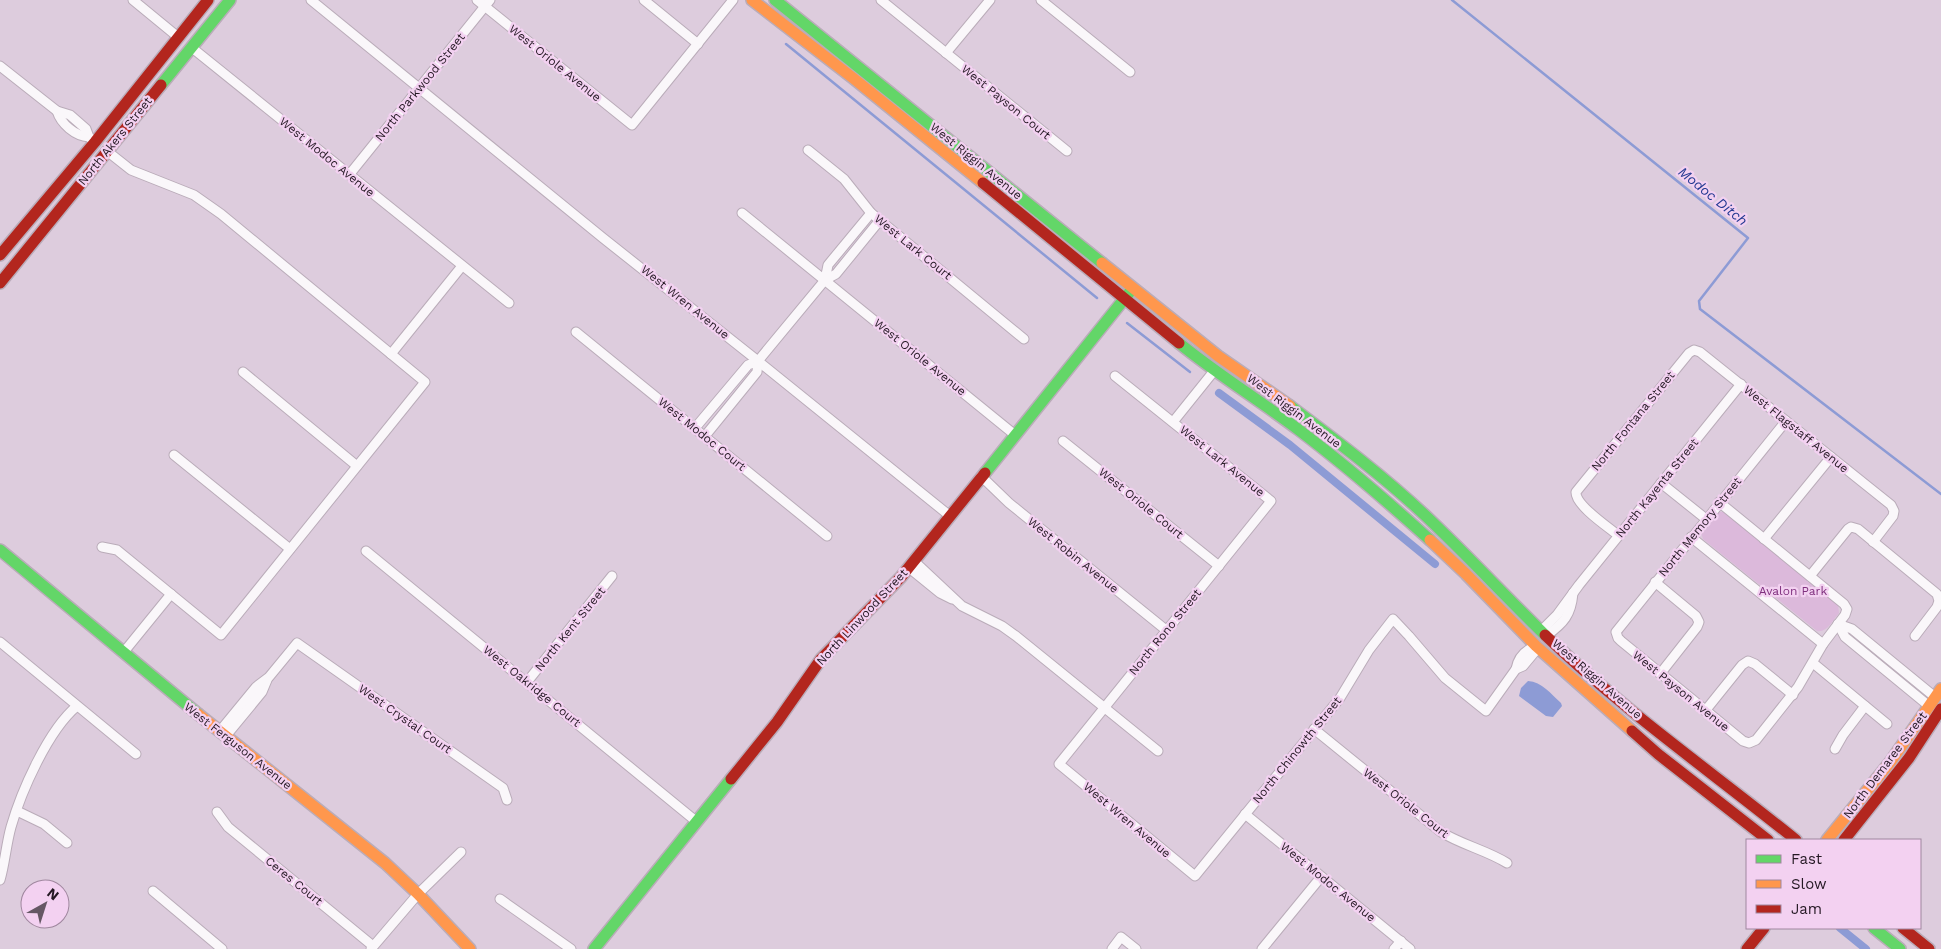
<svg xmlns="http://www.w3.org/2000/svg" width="1941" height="949" font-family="'Work Sans',sans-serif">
	<rect width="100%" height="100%" fill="#dcd"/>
	<path fill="#dcb9db" d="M1719,512H1723L1838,605L1839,613C1833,620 1827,633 1817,631L1703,539L1701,533L1716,514Z"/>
	<path fill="#8d9bd5" d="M1528,681C1542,682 1551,694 1561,703L1562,706L1553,717L1546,716L1519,696L1521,688Z"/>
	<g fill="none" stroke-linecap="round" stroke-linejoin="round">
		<g stroke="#8d9bd5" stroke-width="2.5">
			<path d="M1452,0L1748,238L1699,301L1700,309L1941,494"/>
			<path d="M786,44L1097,298"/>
			<path d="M1127,323L1190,372"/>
		</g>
		<g stroke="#8d9bd5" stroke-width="8">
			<path d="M1219,393L1290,445L1435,564"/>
			<path d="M1840,928L1866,949"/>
		</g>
		<defs>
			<g id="street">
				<path d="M133,0L178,37"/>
				<path d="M311,0L603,238L758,361L950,516"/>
				<path d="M477,0L632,125L733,0"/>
				<path d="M644,0L698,44"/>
				<path d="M881,0L1067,151"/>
				<path d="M1041,0L1130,72"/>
				<path d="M191,47L509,303"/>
				<path d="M946,53L990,0"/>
				<path d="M0,66L57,111L70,115L86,129L89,137L95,142"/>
				<path d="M57,111C61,124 75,136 89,137"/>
				<path d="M808,150L844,179L871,213L1024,339"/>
				<path d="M349,175L490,0"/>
				<path d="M742,213L1015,435"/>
				<path d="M825,280L828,265L871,213"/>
				<path d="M576,332L827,536"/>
				<path d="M391,354L462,266"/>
				<path d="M243,372L357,466"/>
				<path d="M1115,376L1271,501L1059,764L1195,876L1340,698L1369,650L1393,619L1409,636L1445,678L1486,711L1516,669L1523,666L1538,648"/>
				<path d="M1173,422L1214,371"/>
				<path d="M695,428L748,365L758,361L825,280L836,274L880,220"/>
				<path d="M705,436L757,372L758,361"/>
				<path d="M1063,441L1219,566"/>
				<path d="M174,455L290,549"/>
				<path d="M981,476L1009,503L1166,630"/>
				<path d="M1661,483L1706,519"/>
				<path d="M1719,502L1844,604L1847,609L1845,615L1823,644L1798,687L1756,740L1749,743L1743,741L1621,641L1618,638L1616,632L1786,421"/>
				<path d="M1618,535C1608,527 1575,505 1576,492L1689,353L1694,350L1700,352L1891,505L1894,511L1893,516L1873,542"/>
				<path d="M1691,537L1823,644"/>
				<path d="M1764,539L1831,457"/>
				<path d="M102,547L117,550L221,635L425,382L221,214L194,195L131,170L107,151"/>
				<path d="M366,551L697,822"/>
				<path d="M914,561L962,606L1002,626L1016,636L1158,751"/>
				<path d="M908,567L940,593L952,599"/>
				<path d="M1810,576L1848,529L1851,527L1858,529L1937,594L1939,601L1937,607L1915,636"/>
				<path d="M1655,582L1696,616L1699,622L1697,627L1660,674"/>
				<path d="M1838,624L1845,637L1929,706"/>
				<path d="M1838,624L1852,629L1935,697"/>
				<path d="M1541,631L1557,615L1579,585L1741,384"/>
				<path d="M1546,636C1564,623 1571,615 1573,593"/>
				<path d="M0,642L136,754"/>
				<path d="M123,653L171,594"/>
				<path d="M1813,663L1887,724"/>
				<path d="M1516,669C1518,657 1525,650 1536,646"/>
				<path d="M527,682L612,576"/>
				<path d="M1705,711L1742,665L1748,661L1755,664L1793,695"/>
				<path d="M1314,729L1441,832C1462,845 1486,850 1507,863"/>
				<path d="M219,732L256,687L269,677L297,643L503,788L507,800"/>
				<path d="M225,737L262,692L267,680"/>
				<path d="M1835,749L1843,735L1865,706"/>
				<path d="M17,811L44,824L67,843"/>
				<path d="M217,812L228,827L373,946"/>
				<path d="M1245,814L1410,949"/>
				<path d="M0,880C5,863 6,845 11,827C21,792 48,730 77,706"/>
				<path d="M153,891L222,949"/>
				<path d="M500,899L571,949"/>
				<path d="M371,949L418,894L461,852"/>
				<path d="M1112,949L1121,937L1136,949"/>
				<path d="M1262,949L1321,877"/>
				<path d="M1394,949L1401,941"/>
			</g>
			<g id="fast">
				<path d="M775,0L1102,263"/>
				<path d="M161,85L230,0"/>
				<path d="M1179,343C1217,374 1259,400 1299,430C1344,464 1388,502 1430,540"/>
				<path d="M1290,406C1338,442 1386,478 1429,519C1469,557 1506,597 1545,635"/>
				<path d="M985,473L1129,293"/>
				<path d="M0,550L198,714"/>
				<path d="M1874,928L1900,949"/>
				<path d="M594,949L731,779"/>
			</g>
			<g id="slow">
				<path d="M752,0L853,78L983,183"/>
				<path d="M1102,263L1218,356L1290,406"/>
				<path d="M1430,540L1466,574L1536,646L1632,731"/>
				<path d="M198,714L385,863L418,894L470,949"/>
				<path d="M1827,840L1891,761L1941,689"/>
			</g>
			<g id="jam">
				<path d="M983,183L1179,343"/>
				<path d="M0,255L95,142L208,0"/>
				<path d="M0,283L161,85"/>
				<path d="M1545,635C1623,710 1712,772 1796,840"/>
				<path d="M1632,731L1658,754L1768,840"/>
				<path d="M731,779L777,722L821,659L901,577L985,473"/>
				<path d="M1844,840L1909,758L1941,709"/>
				<path d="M1903,928L1929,949"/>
				<path d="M1747,949L1764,928"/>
			</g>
		</defs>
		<use href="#street" stroke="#baacb9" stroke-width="11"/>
		<use href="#fast" stroke="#baacb9" stroke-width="14"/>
		<use href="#slow" stroke="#baacb9" stroke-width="14"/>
		<use href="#jam" stroke="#baacb9" stroke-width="14"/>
		<use href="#street" stroke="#faf7fa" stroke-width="9"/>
		<use href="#fast" stroke="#63d668" stroke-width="11"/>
		<use href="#slow" stroke="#ff974d" stroke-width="11"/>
		<use href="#jam" stroke="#b3261e" stroke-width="11"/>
	</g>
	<g text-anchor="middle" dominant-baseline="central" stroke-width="4.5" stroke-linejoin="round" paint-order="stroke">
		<g font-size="12" fill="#241823" stroke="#f3d1f1">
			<text transform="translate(555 63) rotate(39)">West Oriole Avenue</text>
			<text transform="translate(420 87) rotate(-51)">North Parkwood Street</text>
			<text transform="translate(1006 102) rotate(39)">West Payson Court</text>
			<text transform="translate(115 141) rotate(-51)">North Akers Street</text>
			<text transform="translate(327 157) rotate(39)">West Modoc Avenue</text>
			<text transform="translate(976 161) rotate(39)">West Riggin Avenue</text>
			<text transform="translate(913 247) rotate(39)">West Lark Court</text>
			<text transform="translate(685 302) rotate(39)">West Wren Avenue</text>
			<text transform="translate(920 357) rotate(39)">West Oriole Avenue</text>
			<text transform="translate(1294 411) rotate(37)">West Riggin Avenue</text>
			<text transform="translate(1633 421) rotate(-51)">North Fontana Street</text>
			<text transform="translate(1796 429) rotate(39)">West Flagstaff Avenue</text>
			<text transform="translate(702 434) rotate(39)">West Modoc Court</text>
			<text transform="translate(1222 461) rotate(39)">West Lark Avenue</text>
			<text transform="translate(1657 488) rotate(-51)">North Kayenta Street</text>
			<text transform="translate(1141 503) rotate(39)">West Oriole Court</text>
			<text transform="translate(1700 527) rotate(-51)">North Memory Street</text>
			<text transform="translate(1073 555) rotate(39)">West Robin Avenue</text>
			<text transform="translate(862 617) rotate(-47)">North Linwood Street</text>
			<text transform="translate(570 629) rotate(-51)">North Kent Street</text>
			<text transform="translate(1165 632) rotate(-51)">North Rono Street</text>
			<text transform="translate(1597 679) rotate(41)">West Riggin Avenue</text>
			<text transform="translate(532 686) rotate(39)">West Oakridge Court</text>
			<text transform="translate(1681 691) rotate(39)">West Payson Avenue</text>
			<text transform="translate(405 719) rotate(35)">West Crystal Court</text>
			<text transform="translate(238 746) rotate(38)">West Ferguson Avenue</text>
			<text transform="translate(1297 750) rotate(-51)">North Chinowth Street</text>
			<text transform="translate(1885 765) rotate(-53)">North Demaree Street</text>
			<text transform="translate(1406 803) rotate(38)">West Oriole Court</text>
			<text transform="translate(1127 820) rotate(40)">West Wren Avenue</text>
			<text transform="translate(294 881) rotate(39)">Ceres Court</text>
			<text transform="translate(1328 882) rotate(39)">West Modoc Avenue</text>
		</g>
		<g font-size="12" fill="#7f307e" stroke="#f3d1f1">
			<text x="1793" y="591">Avalon Park</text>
		</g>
		<g font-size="14" font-style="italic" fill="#233991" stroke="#f3d1f1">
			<text transform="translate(1713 196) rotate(39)">Modoc Ditch</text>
		</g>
	</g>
	<rect x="1746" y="839" width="175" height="90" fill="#f3d1f1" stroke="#a0879f"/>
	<rect x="1756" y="855" width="25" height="8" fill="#63d668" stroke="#a0879f"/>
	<text x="1791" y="864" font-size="15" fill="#241823">Fast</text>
	<rect x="1756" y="880" width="25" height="8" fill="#ff974d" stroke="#a0879f"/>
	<text x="1791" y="889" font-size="15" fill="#241823">Slow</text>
	<rect x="1756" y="905" width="25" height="8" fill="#b3261e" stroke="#a0879f"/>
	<text x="1791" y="914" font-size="15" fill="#241823">Jam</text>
	<g transform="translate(45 904) rotate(39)"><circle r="24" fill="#f3d1f1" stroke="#a0879f"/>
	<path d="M0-4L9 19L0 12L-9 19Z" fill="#655764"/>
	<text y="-8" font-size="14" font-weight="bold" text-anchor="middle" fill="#241823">N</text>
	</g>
</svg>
